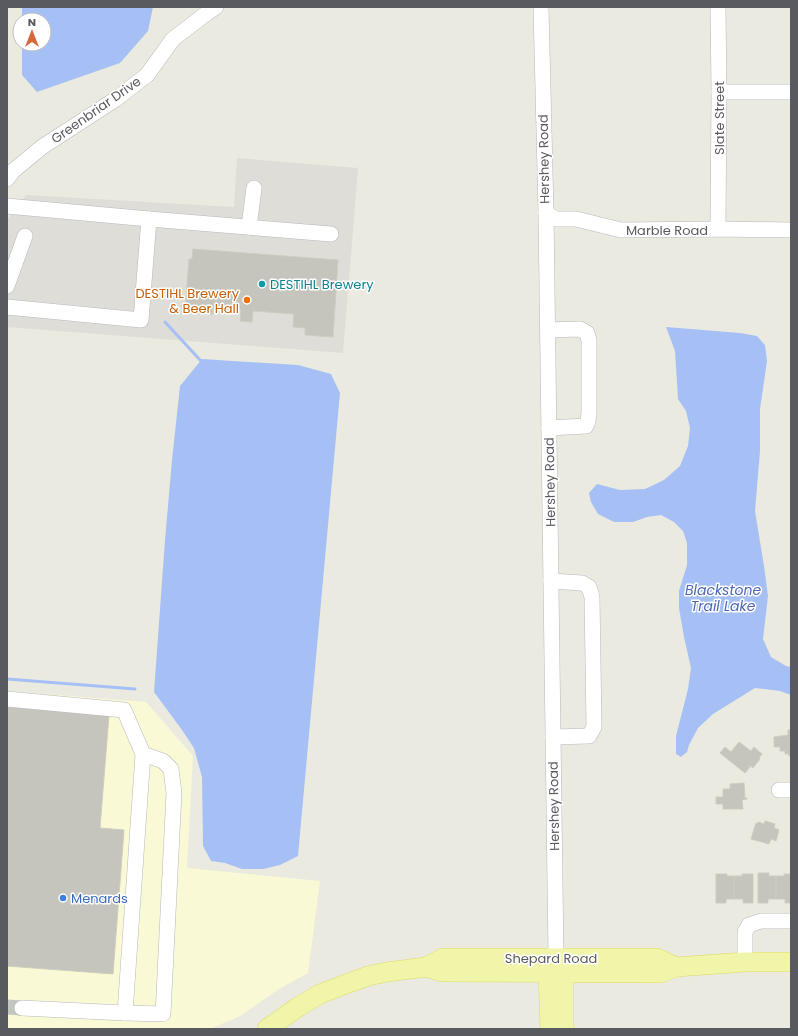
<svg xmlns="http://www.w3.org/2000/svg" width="798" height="1036" font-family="Poppins,sans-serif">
	<rect width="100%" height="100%" fill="#eaeae0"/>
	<path fill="#f9f9d6" d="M7,691L146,702L193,756L187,868L320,881L308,973L279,989L240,1016L210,1029H7Z"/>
	<path fill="#deddd8" d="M237,158L358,168L343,353L7,327V220L26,195L234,207Z"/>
	<g fill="#a6c0f5">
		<path d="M22,7H153L148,31L120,63L37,92L22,75V44H44V20H22Z"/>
		<path d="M666,327L740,333L757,336L765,345L767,361L760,409V451L755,511L764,566L768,596L763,639L771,657L786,666L791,667V695L780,691L755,688L713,714L698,728L689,745L687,752L681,757L676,754V736L688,689L691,668L684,637L679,608V591L687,565V543L683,531L674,522L661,515L647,517L633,522H614L598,514L591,502L589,493L597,484L620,490L645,489L664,480L680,466L688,446L690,428L686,411L678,399L675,351Z"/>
		<path d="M202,359L298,365L331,374L340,393L298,856L280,865L263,869H242L225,863L211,861L203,846L202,777L194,748L182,730L154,692L165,540L172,460L180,386Z"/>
	</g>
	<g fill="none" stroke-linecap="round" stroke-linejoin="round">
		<g stroke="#a6c0f5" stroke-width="3">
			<path d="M165,322L201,361"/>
			<path d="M7,679L135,689"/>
		</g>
	</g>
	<g fill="#c5c4bd" stroke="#cecdbf">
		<path d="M193,249L338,260L333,337L305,335V328L293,327L294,314L253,311L252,322L240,321L241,310L213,308V314L185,312L189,259H192Z"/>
		<path d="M7,707L109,715L100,828L124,830L113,974L7,966Z"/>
		<path d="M788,730H791V756H789V754H785V751H780V747H774V737L788,735Z"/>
		<path d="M739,742L751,751L754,747L762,754L759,758L760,759L753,768L749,765H748L750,767L745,773L720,753L725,747L731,752Z"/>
		<path d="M744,783L745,798H747V799L742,800L743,809H723V804H716V797H723V789H730V784Z"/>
		<path d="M765,821L775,824L774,828L779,830L776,841L771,839L769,844L751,839L756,823L757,824L758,822L764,824Z"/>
		<path d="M758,873H769V876H776V899H768V903H758Z"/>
		<path d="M716,874H727V876H734V899H726V903H716Z"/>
		<path d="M742,874H753V903H743V899H734V876H742Z"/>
		<path d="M784,874H791V903H785V899H776V876H784Z"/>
	</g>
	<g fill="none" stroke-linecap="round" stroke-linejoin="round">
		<path stroke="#c6c6c0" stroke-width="15" stroke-dasharray="15 8" stroke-linecap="butt" d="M7,1007L22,1008"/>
		<defs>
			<g id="minor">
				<path d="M541,7L546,213L556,958"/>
				<path d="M719,92H791"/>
				<path d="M7,179L13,171L42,147L116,99L147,75L173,39L207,13L216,7"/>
				<path d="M7,206L149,219L141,320L7,307"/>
				<path d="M546,213L556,219H576L621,230L718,229L791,230"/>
				<path d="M149,219L331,234"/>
				<path d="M249,227L254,188"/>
				<path d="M718,229L719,92L718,7"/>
				<path d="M7,286L25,236"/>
				<path d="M547,330L580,329L587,333L589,340V413L588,421L586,426L549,428"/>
				<path d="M551,581L582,583L589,587L592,597L594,727L589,736L553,737"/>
				<path d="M7,699L124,710L143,754L125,1013L22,1008"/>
				<path d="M779,790H791"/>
				<path d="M745,962V932L749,925L761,921H791"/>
				<path d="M125,1013L163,1014L174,793L171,769L163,761L143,754"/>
			</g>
			<g id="major">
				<path d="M559,963L564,973V1029"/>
				<path d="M426,967L442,972L660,973L676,967L745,962H791"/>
				<path d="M267,1029L298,1007L320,994L346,984L368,976L387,972L426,967L443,958H657L676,967"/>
				<path d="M550,1029L548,973L554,962"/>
			</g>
		</defs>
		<use href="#minor" stroke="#b8b8bd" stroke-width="16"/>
		<use href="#major" stroke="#e0da63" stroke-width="20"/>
		<use href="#minor" stroke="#fff" stroke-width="15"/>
		<use href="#major" stroke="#f0f5aa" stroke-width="19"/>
	</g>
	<circle fill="#0f9aa8" stroke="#fff" stroke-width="1.5" cx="262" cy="284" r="4"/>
	<circle fill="#e8710a" stroke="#fff" stroke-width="1.5" cx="247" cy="300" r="4"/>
	<circle fill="#3f7fe0" stroke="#fff" stroke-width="1.5" cx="63" cy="898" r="4"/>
	<g text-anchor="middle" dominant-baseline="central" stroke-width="3" stroke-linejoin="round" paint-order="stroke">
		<g font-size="13" fill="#595a5f" stroke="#fff">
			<text transform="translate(96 110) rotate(-35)">Greenbriar Drive</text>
			<text transform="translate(719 118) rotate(-90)">Slate Street</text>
			<text transform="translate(544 159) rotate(-91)">Hershey Road</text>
			<text x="667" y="230">Marble Road</text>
			<text transform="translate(550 482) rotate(-91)">Hershey Road</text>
			<text transform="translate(554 806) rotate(-91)">Hershey Road</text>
			<text x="551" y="958">Shepard Road</text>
		</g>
		<g font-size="13" fill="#0d838f" stroke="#fff" text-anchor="start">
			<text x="270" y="284">DESTIHL Brewery</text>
		</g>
		<g font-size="13" fill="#c56008" stroke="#fff" text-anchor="end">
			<text x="239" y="293">DESTIHL Brewery<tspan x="239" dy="15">&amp; Beer Hall</tspan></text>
		</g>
		<g font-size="13" fill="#366cbe" stroke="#fff" text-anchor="start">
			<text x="71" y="898">Menards</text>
		</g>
		<g font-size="14" font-style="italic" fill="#4c67b4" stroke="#fff">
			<text x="723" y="590">Blackstone<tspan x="723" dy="16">Trail Lake</tspan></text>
		</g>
	</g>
	<rect width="798" height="1036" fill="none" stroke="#595a5f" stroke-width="16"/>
	<g transform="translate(32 32)"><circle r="19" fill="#ffffff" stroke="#bdbdbf"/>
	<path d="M0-3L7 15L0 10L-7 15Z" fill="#d56a3c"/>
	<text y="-6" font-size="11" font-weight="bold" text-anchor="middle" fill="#595a5f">N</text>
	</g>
</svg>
